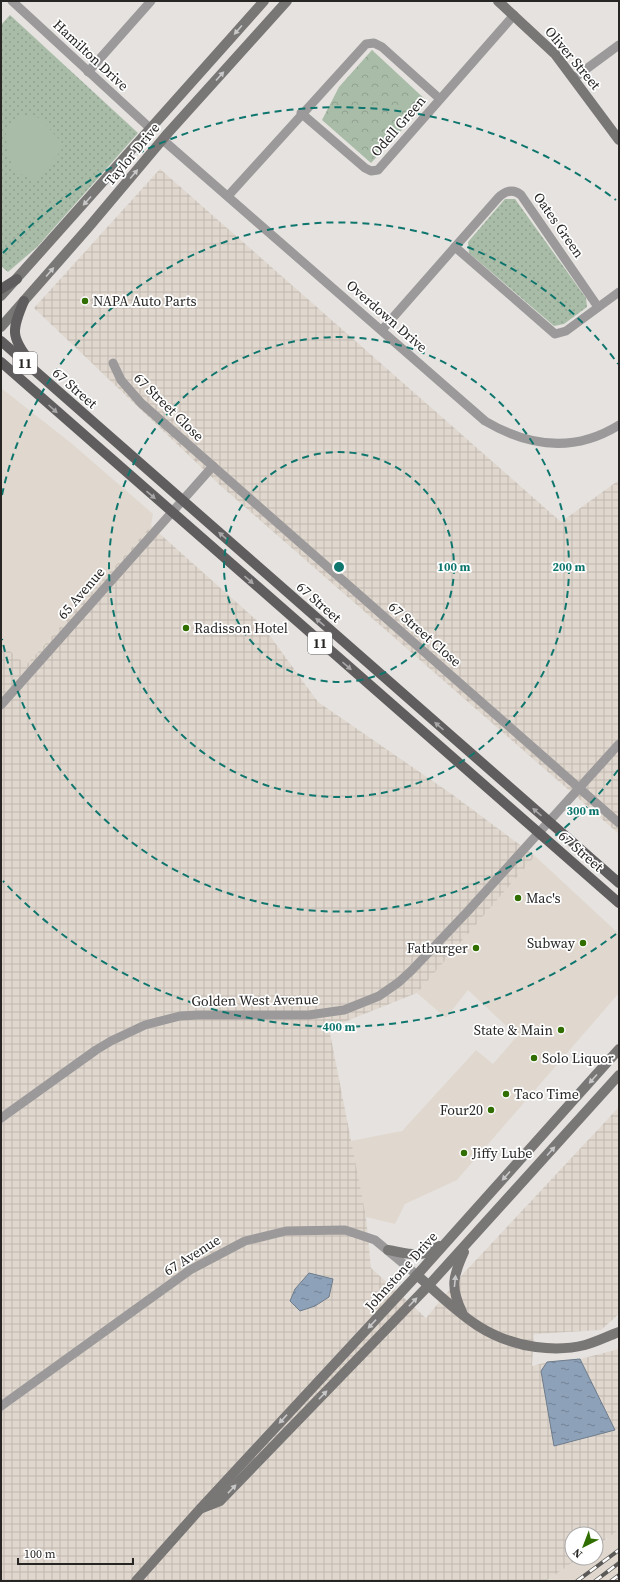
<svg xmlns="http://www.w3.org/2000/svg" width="620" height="1582" font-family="'Source Serif 4',serif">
	<defs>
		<pattern id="industrial-grid" width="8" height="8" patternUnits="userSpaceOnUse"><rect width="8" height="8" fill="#e0d8ce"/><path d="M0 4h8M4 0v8" fill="none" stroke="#c0b9b1"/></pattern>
		<pattern id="grass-dots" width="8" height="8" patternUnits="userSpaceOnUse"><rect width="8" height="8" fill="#a8bca7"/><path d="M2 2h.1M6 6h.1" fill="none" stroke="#91a190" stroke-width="1.8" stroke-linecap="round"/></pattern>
		<pattern id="forest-crowns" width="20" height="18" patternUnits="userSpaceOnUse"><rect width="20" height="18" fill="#a8bca7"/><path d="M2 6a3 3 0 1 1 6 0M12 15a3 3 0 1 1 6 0" fill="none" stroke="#91a190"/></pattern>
		<pattern id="water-ripples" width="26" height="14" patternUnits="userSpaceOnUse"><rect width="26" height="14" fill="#8da1b8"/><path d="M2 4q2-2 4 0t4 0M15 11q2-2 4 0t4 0" fill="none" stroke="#738395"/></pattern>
	</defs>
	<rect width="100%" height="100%" fill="#e5e2df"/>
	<g fill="#e0d8ce">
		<path d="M1,388L71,443L153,514L151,526L26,665L1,643Z"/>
		<path d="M535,856L619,934V993L457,1180L405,1204L395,1224L366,1217L350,1141L402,1131L476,1050L493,1064L517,1036L468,990L446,1018L417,993Z"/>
		<path d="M619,1530V1581H546L579,1558H596V1546Z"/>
	</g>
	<g fill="url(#industrial-grid)">
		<path d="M160,169L561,522L619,480V834L222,487L34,308Z"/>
		<path d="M151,526L262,625L318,702L453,795L535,856L417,993L329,1028L366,1217L371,1268L426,1318L462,1275L619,1107V1314L601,1330L534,1334L532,1366L547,1362L580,1359L619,1349V1530L596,1546V1534H572V1558H579L546,1581H1V643L26,665Z"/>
	</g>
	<g fill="url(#grass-dots)">
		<path d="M10,15L138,133L37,247L8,272L1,266V25Z"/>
		<path d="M505,199H515L586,298L587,307L564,324L554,326L469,253L468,242Z"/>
	</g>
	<path fill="url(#forest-crowns)" d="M372,50L428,102L371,163L322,120L339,87Z"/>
	<path fill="#a8bca7" d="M20,115L40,118L62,143L61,151L36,180L15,172L7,152L6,133Z"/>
	<g fill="url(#water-ripples)" stroke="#6e7c8c">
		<path d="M309,1273L333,1279L329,1297L315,1306L300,1311L290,1301L295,1289Z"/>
		<path d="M580,1359L615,1430L554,1446L541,1371L547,1362Z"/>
	</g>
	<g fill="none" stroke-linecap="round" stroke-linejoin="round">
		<g stroke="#9b999a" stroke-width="9">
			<path d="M12,1L151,129"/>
			<path d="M88,72L151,1"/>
			<path d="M574,78L619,45"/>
			<path d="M301,113L365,168L371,171L378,170L514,15"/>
			<path d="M163,140L485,421C529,447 574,453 619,425"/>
			<path d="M228,196L366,44L374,43L382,47L440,99"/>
			<path d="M455,247L555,334L566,331L619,292"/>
			<path d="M382,330L498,198C505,191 513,188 521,195L598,307"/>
			<path d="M113,363L121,380L141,403L619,823"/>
			<path d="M1,705L213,466"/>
			<path d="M1,1118L96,1050L111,1041L145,1025L180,1016L198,1015H309L344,1010L379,996L399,982L412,970L468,911L619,744"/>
			<path d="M1,1406L190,1270L245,1241L286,1231L345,1230L375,1240L417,1275"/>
		</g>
		<g stroke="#797676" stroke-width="10">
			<path d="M498,1L555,54L619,140"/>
			<path d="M1,296L264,1"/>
			<path d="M1,327L88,228L168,133L287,1"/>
			<path d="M388,1250C411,1254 419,1259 439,1246"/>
			<path d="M417,1275C455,1309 483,1340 536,1347C551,1349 569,1349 585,1345C596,1342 608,1336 619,1332"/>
			<path d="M462,1312C450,1287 453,1276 464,1252"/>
			<path d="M202,1508L220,1501L429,1285L619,1075"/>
			<path d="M136,1581L200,1509L417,1275L619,1049"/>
		</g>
		<g stroke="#605d5e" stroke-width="10">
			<path d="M1,289L17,279"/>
			<path d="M24,301C12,329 10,337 30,361"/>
			<path d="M1,341L619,883"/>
			<path d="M1,362L619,903"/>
		</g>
		<defs>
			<g id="rail">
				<path d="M577,1581L619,1550"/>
				<path d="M595,1581L619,1563"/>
				<path d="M611,1581L619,1575"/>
			</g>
		</defs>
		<use href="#rail" stroke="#5c5a58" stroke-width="4"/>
		<use href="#rail" stroke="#fff" stroke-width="2.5" stroke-dasharray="8" stroke-linecap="butt"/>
	</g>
	<defs><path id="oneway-solid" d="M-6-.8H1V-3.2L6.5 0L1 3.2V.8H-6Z"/></defs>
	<g fill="#c9c8c8">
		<use href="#oneway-solid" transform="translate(238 30) rotate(131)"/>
		<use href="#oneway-solid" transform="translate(220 76) rotate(-48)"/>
		<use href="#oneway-solid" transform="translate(134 174) rotate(-50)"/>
		<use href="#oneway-solid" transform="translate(87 201) rotate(132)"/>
		<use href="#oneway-solid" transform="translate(50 272) rotate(-49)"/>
		<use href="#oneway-solid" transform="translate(593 1079) rotate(132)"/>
		<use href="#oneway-solid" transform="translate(551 1151) rotate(-48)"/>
		<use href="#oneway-solid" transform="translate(506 1176) rotate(132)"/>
		<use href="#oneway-solid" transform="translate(455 1281) rotate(-84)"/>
		<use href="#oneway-solid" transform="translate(413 1302) rotate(-46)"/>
		<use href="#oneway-solid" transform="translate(372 1324) rotate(133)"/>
		<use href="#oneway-solid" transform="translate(323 1395) rotate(-46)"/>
		<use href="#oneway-solid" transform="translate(283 1419) rotate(133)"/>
		<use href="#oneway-solid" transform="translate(232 1489) rotate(-46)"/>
	</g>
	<g fill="#a8a6a6">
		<use href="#oneway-solid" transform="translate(53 409) rotate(42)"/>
		<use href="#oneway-solid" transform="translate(151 495) rotate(41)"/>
		<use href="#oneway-solid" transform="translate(223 536) rotate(-139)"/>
		<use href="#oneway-solid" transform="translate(249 580) rotate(41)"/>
		<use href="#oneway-solid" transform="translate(320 622) rotate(-139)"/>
		<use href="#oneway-solid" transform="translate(347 666) rotate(41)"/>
		<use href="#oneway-solid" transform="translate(439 726) rotate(-139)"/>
		<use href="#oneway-solid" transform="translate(537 812) rotate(-139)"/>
	</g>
	<g fill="none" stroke="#0f766e" stroke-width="2" stroke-dasharray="7 5">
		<circle cx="339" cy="567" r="115"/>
		<circle cx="339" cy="567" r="230"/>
		<path d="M618 770A345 345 0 0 1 2 639M2 495A345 345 0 0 1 618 364"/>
		<path d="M616 934A460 460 0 0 1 3 881M3 253A460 460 0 0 1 616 200"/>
	</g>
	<g fill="#316e00" stroke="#fff" stroke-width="1.5">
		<circle cx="85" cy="301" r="4"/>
		<circle cx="186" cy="628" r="4"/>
		<circle cx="518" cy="898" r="4"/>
		<circle cx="583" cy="943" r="4"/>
		<circle cx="476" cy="948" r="4"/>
		<circle cx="561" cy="1030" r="4"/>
		<circle cx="534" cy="1058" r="4"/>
		<circle cx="506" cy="1094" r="4"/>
		<circle cx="491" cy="1110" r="4"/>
		<circle cx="464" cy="1153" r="4"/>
	</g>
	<g text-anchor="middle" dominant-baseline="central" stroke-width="3.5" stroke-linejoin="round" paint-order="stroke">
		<g fill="#fff" stroke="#686766" stroke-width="1">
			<rect x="13" y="352" width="24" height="22" rx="3"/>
			<rect x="308" y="632" width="24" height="22" rx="3"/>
		</g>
		<g font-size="13" font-weight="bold" fill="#272625">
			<text x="25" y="363">11</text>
			<text x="320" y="643">11</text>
		</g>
		<g font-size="14" fill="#272625" stroke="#fff">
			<text transform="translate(91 55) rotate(43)">Hamilton Drive</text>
			<text transform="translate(573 58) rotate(50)">Oliver Street</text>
			<text transform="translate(398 126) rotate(-49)">Odell Green</text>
			<text transform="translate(132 154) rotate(-50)">Taylor Drive</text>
			<text transform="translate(559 225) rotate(55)">Oates Green</text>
			<text transform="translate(387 316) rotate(41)">Overdown Drive</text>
			<text transform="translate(75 388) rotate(41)">67 Street</text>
			<text transform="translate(169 407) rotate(44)">67 Street Close</text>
			<text transform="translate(81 593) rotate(-49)">65 Avenue</text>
			<text transform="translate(319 602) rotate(41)">67 Street</text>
			<text transform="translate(425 634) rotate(41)">67 Street Close</text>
			<text transform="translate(581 851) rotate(41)">67 Street</text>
			<text transform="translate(255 1000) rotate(-1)">Golden West Avenue</text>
			<text transform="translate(192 1255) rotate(-32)">67 Avenue</text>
			<text transform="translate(401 1271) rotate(-48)">Johnstone Drive</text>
		</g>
		<g font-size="14" fill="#272625" stroke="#fff" text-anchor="start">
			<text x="93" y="301">NAPA Auto Parts</text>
			<text x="194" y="628">Radisson Hotel</text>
			<text x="526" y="898">Mac's</text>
			<text x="575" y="943" text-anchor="end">Subway</text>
			<text x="468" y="948" text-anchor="end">Fatburger</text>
			<text x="553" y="1030" text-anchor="end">State &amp; Main</text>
			<text x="542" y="1058">Solo Liquor</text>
			<text x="514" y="1094">Taco Time</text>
			<text x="483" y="1110" text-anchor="end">Four20</text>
			<text x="472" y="1153">Jiffy Lube</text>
		</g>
	</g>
	<circle cx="339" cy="567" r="6" fill="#0f766e" stroke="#fff" stroke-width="2"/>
	<g font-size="12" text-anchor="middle" font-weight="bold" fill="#0f766e" stroke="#fff" stroke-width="3.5" stroke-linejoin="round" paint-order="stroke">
		<text x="454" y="571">100 m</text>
		<text x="569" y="571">200 m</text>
		<text x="583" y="815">300 m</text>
		<text x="339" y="1031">400 m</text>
	</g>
	<rect width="620" height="1582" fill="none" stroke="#272625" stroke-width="4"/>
	<g transform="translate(584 1546) rotate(222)"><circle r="19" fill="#ffffff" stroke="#a9a8a8"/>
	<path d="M0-3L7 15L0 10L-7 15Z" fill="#316e00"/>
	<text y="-6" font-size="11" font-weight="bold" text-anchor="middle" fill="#272625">N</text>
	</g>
	<path d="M18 1558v6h115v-6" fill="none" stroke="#272625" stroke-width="2"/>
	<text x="24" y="1558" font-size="12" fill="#272625" stroke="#ffffff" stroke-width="3" paint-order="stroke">100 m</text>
</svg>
